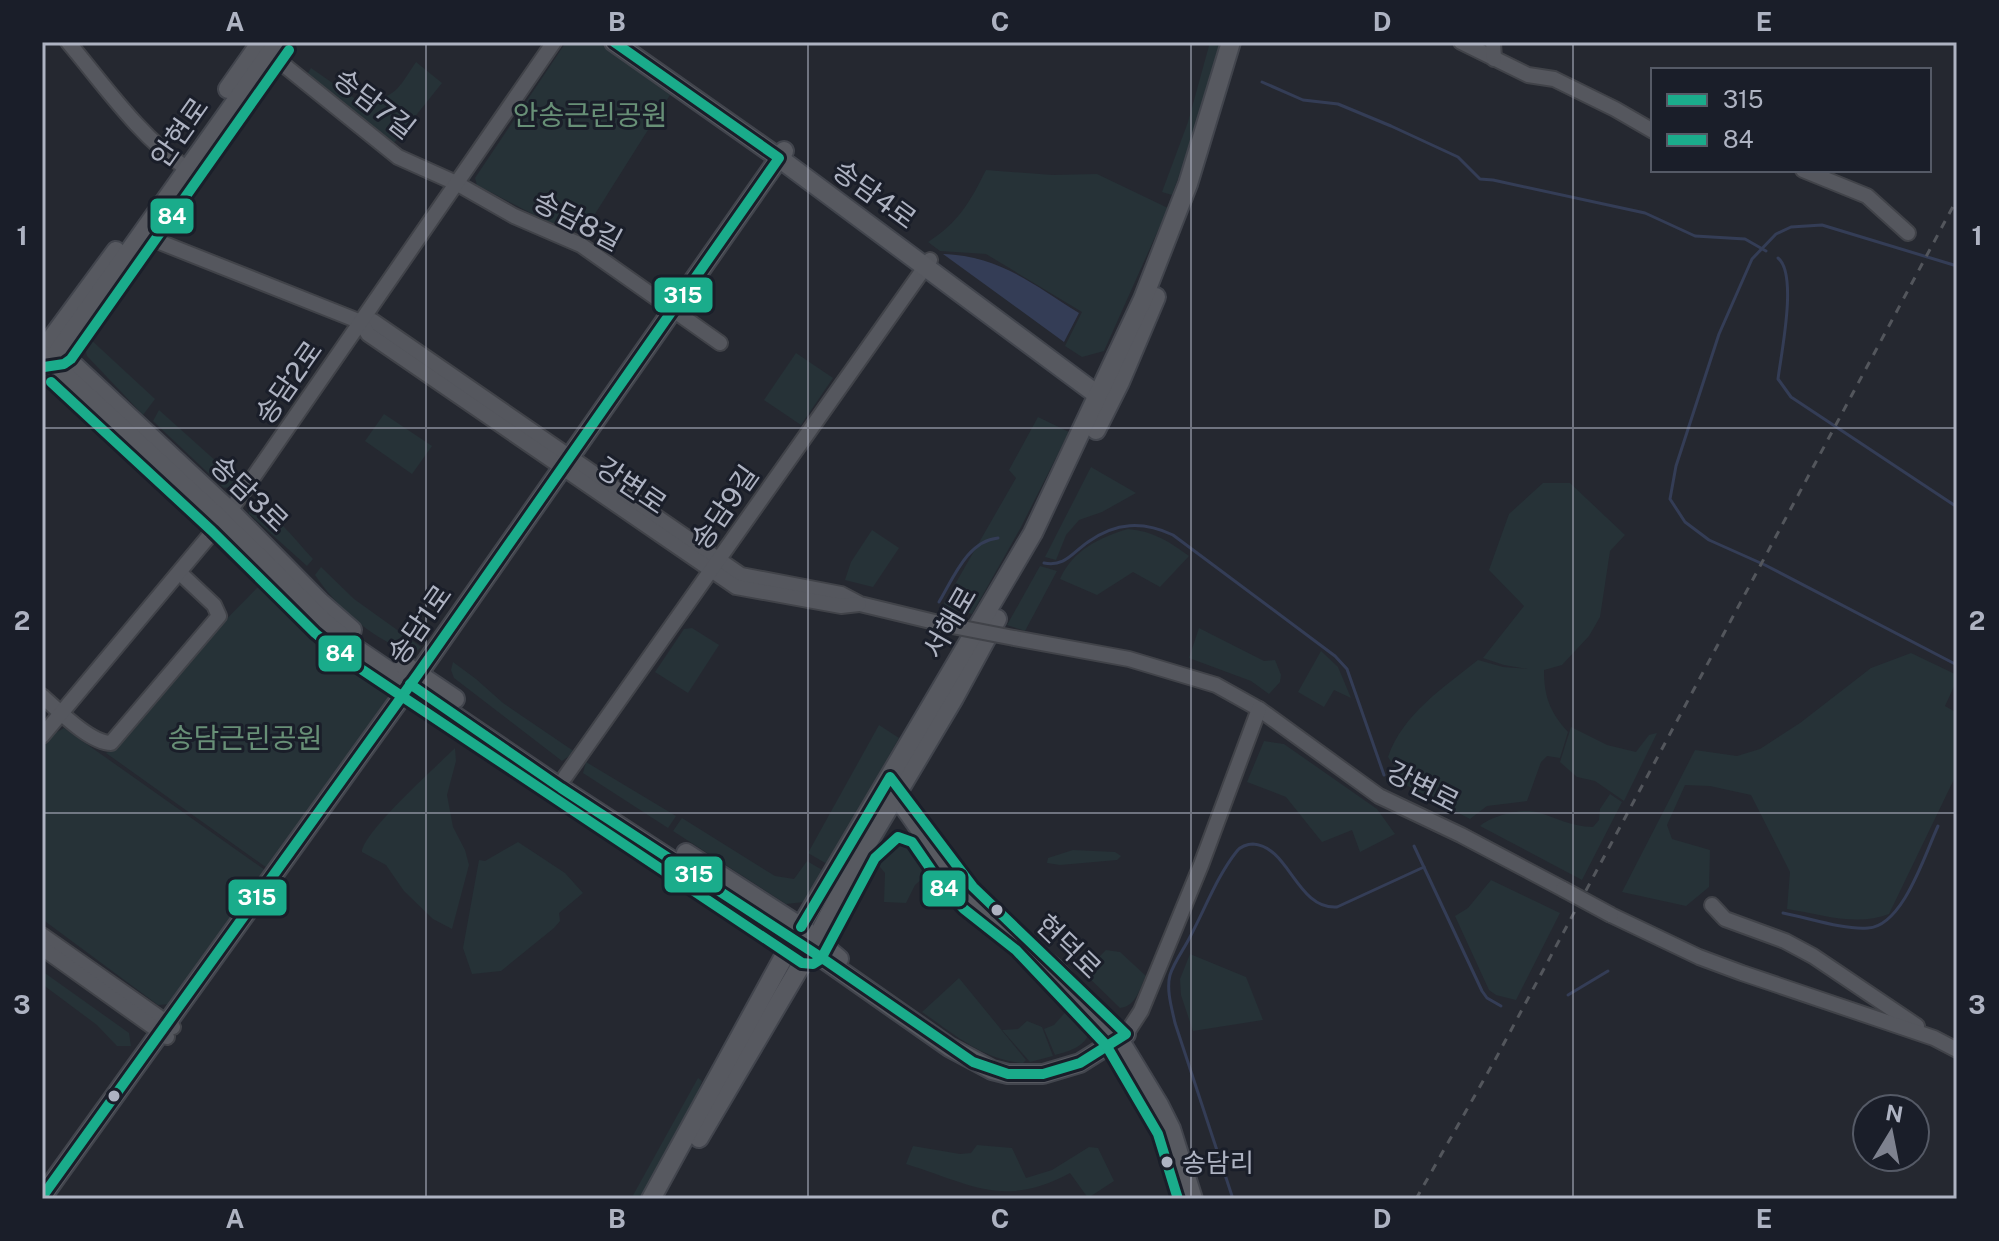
<svg xmlns="http://www.w3.org/2000/svg" width="1999" height="1241" font-family="'Public Sans','Noto Sans KR',sans-serif">
	<rect width="100%" height="100%" fill="#252830"/>
	<g fill="#263237">
		<path d="M566,42H598L670,95L583,233L546,221L477,185L475,178Z"/>
		<path d="M1210,42H1221L1197,126L1172,195L1162,192L1188,122Z"/>
		<path d="M416,62L442,83L393,144L306,76L311,68L364,105L371,97C395,102 404,79 416,62Z"/>
		<path d="M986,170L1053,175L1097,174L1168,208L1104,351L1082,357L1065,346L1082,312L986,254L940,251L928,242C959,222 970,202 986,170Z"/>
		<path d="M88,337L155,399L143,415L87,356L83,340Z"/>
		<path d="M796,353L833,378L801,425L764,400Z"/>
		<path d="M159,410L237,480L231,487L224,488L153,421Z"/>
		<path d="M384,414L432,446L412,474L365,441Z"/>
		<path d="M1038,417L1069,432L1020,529L972,614L942,607L1016,478L1009,470Z"/>
		<path d="M1091,467L1136,493L1102,512L1079,520L1066,535L1056,560L1045,557Z"/>
		<path d="M1543,483H1570L1625,535L1610,551L1600,617L1589,636L1562,665L1544,670C1544,697 1550,712 1568,732L1560,758L1547,756L1541,762L1527,801L1487,806L1470,819L1406,785L1388,757C1402,715 1444,687 1478,660L1503,667L1528,669L1504,665L1483,658L1524,606L1489,570L1509,514Z"/>
		<path d="M251,502C269,506 299,544 313,559L307,566L249,514L248,505Z"/>
		<path d="M1128,529C1153,531 1170,542 1189,556L1160,587L1133,572L1097,595L1060,579C1072,551 1100,537 1128,529Z"/>
		<path d="M872,530L899,548L873,587L845,580L851,562Z"/>
		<path d="M226,543L233,545L329,642L386,684L388,698L267,868L106,753L115,749L189,657L260,585L222,546Z"/>
		<path d="M1040,566L1057,571L1025,631L1007,625Z"/>
		<path d="M321,567L354,599L421,647L415,653C375,642 338,609 315,575Z"/>
		<path d="M692,628L719,645L688,693L655,672L684,629Z"/>
		<path d="M1199,628L1264,661L1275,660L1281,675L1280,682L1269,694L1251,681L1189,658Z"/>
		<path d="M1321,651L1338,667L1351,698L1334,690L1324,707L1298,692Z"/>
		<path d="M1911,653L1957,675V680L1945,706L1957,713V773L1889,914C1857,927 1820,914 1787,909L1790,872L1751,795L1710,786L1685,785L1667,825L1672,839L1710,850L1709,887L1686,906L1622,892L1695,750L1737,756L1760,749L1800,723L1871,668Z"/>
		<path d="M453,662L476,679L503,703L575,752L562,761L454,678L451,670Z"/>
		<path d="M879,725L899,738L827,864L808,853Z"/>
		<path d="M1571,727L1607,745L1636,752L1649,735L1657,733L1624,801L1595,781L1577,777L1560,762Z"/>
		<path d="M64,728L265,870L170,1004L158,1005L42,919V749L54,734Z"/>
		<path d="M1264,741L1284,744L1377,809L1395,834L1360,852L1352,830L1322,842L1286,797L1247,782Z"/>
		<path d="M455,748L456,761L447,795L453,827L465,850L469,865L452,929L433,919L404,891L386,865L362,852C363,832 438,765 455,748Z"/>
		<path d="M586,762L676,816L668,828L583,773Z"/>
		<path d="M1610,794L1622,802L1582,880L1480,826C1491,816 1521,808 1536,812C1556,817 1571,827 1593,827L1599,820L1600,809Z"/>
		<path d="M682,818L775,876L794,879L807,861L824,871L804,902L786,904L673,831Z"/>
		<path d="M903,834L911,839L931,871L915,885L906,903L884,902L885,873L876,862L895,835Z"/>
		<path d="M518,842L565,873L583,893L559,913L560,921L554,928L501,971L472,974L463,948L479,860L485,861Z"/>
		<path d="M1073,850L1115,852L1121,856L1117,860L1060,865L1047,863L1048,858Z"/>
		<path d="M1491,880L1560,913L1516,1000L1496,995L1489,990L1455,916L1468,908Z"/>
		<path d="M1106,950L1120,952L1146,976C1139,990 1136,1006 1120,1008L1078,967L1093,963Z"/>
		<path d="M1190,954L1246,977L1263,1020L1193,1031L1181,995L1180,979Z"/>
		<path d="M42,971L129,1033L131,1046H117L97,1025L42,984Z"/>
		<path d="M959,978L1026,1060L1023,1063C983,1060 954,1034 922,1012Z"/>
		<path d="M1070,1007L1087,1023L1090,1031C1085,1047 1070,1051 1055,1055L1044,1029L1054,1025Z"/>
		<path d="M1027,1021L1042,1027L1053,1056L1030,1062L1002,1030L1018,1029Z"/>
		<path d="M698,1078L702,1081L684,1128L644,1199H631Z"/>
		<path d="M977,1145L1012,1148L1026,1178L1052,1170L1089,1147L1098,1148L1114,1181L1088,1198L1070,1173C1003,1209 971,1184 906,1164L913,1146L960,1154L971,1153Z"/>
	</g>
	<path fill="#343d56" d="M943,254C1000,256 1032,284 1079,313L1064,342Z"/>
	<g fill="none" stroke-linecap="round" stroke-linejoin="round">
		<g stroke="#343d56" stroke-width="3">
			<path d="M1262,82L1303,100L1338,104L1391,126L1458,157L1480,179L1493,180L1645,213L1695,236L1745,239L1766,251"/>
			<path d="M1778,258C1798,274 1781,354 1778,379L1791,397L1957,507"/>
			<path d="M1957,266L1822,225L1791,227L1776,234L1752,259L1719,334L1676,466L1670,499L1685,522L1709,540L1765,565L1957,665"/>
			<path d="M1044,563C1065,567 1072,553 1088,542C1116,522 1143,521 1173,535L1335,656L1347,669L1384,775"/>
			<path d="M939,602C953,579 967,541 998,538"/>
			<path d="M1414,846L1482,991L1487,998L1501,1006"/>
			<path d="M1783,913C1809,918 1843,930 1868,928C1903,926 1925,854 1938,826"/>
			<path d="M1568,995L1608,971"/>
			<path d="M1233,1199L1175,1023C1172,1009 1166,990 1170,975C1174,962 1184,949 1190,937C1205,909 1217,876 1237,851C1240,847 1247,844 1253,844C1289,846 1297,910 1337,907L1424,867"/>
		</g>
		<defs>
			<g id="minor">
				<path d="M68,42C105,86 139,136 186,168"/>
				<path d="M1461,42L1528,75L1554,79L1615,109L1653,131"/>
				<path d="M1493,42L1494,59"/>
				<path d="M269,53L398,157L456,183L514,216L581,245L720,343"/>
				<path d="M1803,170L1867,196L1908,233"/>
				<path d="M142,235L361,322L373,321L741,575L841,594L860,604L947,625"/>
				<path d="M361,322L368,334L736,587L841,606L859,604"/>
				<path d="M1014,638L1129,659L1216,685L1259,709L1379,796L1461,835L1563,889"/>
				<path d="M42,696C58,710 90,743 111,743L219,616L214,605L180,573"/>
				<path d="M42,736L230,511L554,42"/>
				<path d="M565,777L930,260"/>
				<path d="M1712,905L1725,919L1785,941L1813,956L1917,1026"/>
				<path d="M1611,915L1699,957L1742,973L1934,1038L1957,1050"/>
				<path d="M42,935L173,1027"/>
				<path d="M42,948L167,1037"/>
				<path d="M1126,1034L1141,1011L1201,865L1259,709"/>
			</g>
			<g id="major">
				<path d="M614,42L779,158L1099,396"/>
				<path d="M228,89L261,42"/>
				<path d="M50,343L230,511L320,602L352,630"/>
				<path d="M43,350L116,251"/>
				<path d="M42,354L222,521L325,623L358,650L561,788L825,960L949,1047L992,1070L1008,1074H1043L1080,1063L1126,1034"/>
				<path d="M52,360L278,42"/>
				<path d="M1096,430L1120,382L1156,297"/>
				<path d="M403,664L455,699"/>
				<path d="M891,788L954,878L967,892L1055,969L1117,1036L1159,1105L1171,1129L1193,1199"/>
				<path d="M686,853L801,927L839,959"/>
				<path d="M699,1138L817,938L864,849L954,698L997,619"/>
				<path d="M42,1197L418,674L784,151"/>
				<path d="M651,1199L793,940L1033,533L1143,299L1188,184L1231,42"/>
			</g>
		</defs>
		<use href="#minor" stroke="#414349" stroke-width="18"/>
		<use href="#major" stroke="#42454d" stroke-width="22"/>
		<use href="#minor" stroke="#55575e" stroke-width="14"/>
		<use href="#major" stroke="#575960" stroke-width="18"/>
		<path stroke="#53565c" stroke-width="3" stroke-dasharray="8 8" stroke-linecap="butt" d="M1416,1199L1495,1060L1957,199"/>
		<defs>
			<g id="minor-bridge">
				<path d="M947,625L1014,638"/>
				<path d="M1563,889L1611,915"/>
			</g>
		</defs>
		<use href="#minor-bridge" stroke="#414349" stroke-width="18" stroke-linecap="butt"/>
		<use href="#minor-bridge" stroke="#55575e" stroke-width="14"/>
		<defs>
			<g id="bus-1">
				<path d="M410,684L561,788L825,960L973,1062L1008,1074H1043L1080,1063L1126,1034L973,887L890,777L801,927"/>
				<path d="M42,1197L418,674L779,158L614,42"/>
			</g>
			<g id="bus-2">
				<path d="M44,367L64,364L71,359L289,50"/>
				<path d="M51,382L212,531L315,633L349,661L802,963L813,964L821,959L875,858L898,837L912,842L943,887L964,909L1016,950L1106,1045L1158,1134L1178,1199"/>
			</g>
		</defs>
		<use href="#bus-1" stroke="#1a1e29" stroke-width="16"/>
		<use href="#bus-2" stroke="#1a1e29" stroke-width="16"/>
		<use href="#bus-1" stroke="#1aac8b" stroke-width="10"/>
		<use href="#bus-2" stroke="#1aac8b" stroke-width="10"/>
	</g>
	<path fill="none" stroke="#aeb3c2" stroke-width="2" stroke-opacity="0.55" d="M426,42V1199M808,42V1199M1191,42V1199M1573,42V1199M42,428H1957M42,813H1957"/>
	<g fill="#aeb3c2" stroke="#1a1e29" stroke-width="3">
		<circle cx="997" cy="910" r="7"/>
		<circle cx="114" cy="1096" r="7"/>
		<circle cx="1167" cy="1162" r="7"/>
	</g>
	<g text-anchor="middle" dominant-baseline="central" stroke-width="6" stroke-linejoin="round" paint-order="stroke">
		<g font-size="26" fill="#aeb3c2" stroke="#1a1e29" text-anchor="start">
			<text x="1182" y="1162">송담리</text>
		</g>
		<g font-size="28" fill="#aeb3c2" stroke="#1a1e29">
			<text transform="translate(375 103) rotate(38)">송담7길</text>
			<text transform="translate(179 132) rotate(-55)">안현로</text>
			<text transform="translate(875 194) rotate(36)">송담4로</text>
			<text transform="translate(578 220) rotate(28)">송담8길</text>
			<text transform="translate(288 382) rotate(-55)">송담2로</text>
			<text transform="translate(632 485) rotate(34)">강변로</text>
			<text transform="translate(250 493) rotate(44)">송담3로</text>
			<text transform="translate(724 507) rotate(-55)">송담9길</text>
			<text transform="translate(949 622) rotate(-60)">서해로</text>
			<text transform="translate(419 624) rotate(-55)">송담1로</text>
			<text transform="translate(1423 786) rotate(27)">강변로</text>
			<text transform="translate(1069 946) rotate(44)">현덕로</text>
		</g>
		<g font-size="28" fill="#689077" stroke="#1a1e29">
			<text x="590" y="114">안송근린공원</text>
			<text x="245" y="737">송담근린공원</text>
		</g>
	</g>
	<g stroke="#1a1e29" stroke-width="3">
		<rect x="149" y="197" width="46" height="38" rx="8" fill="#1aac8b"/>
		<rect x="653" y="276" width="61" height="38" rx="8" fill="#1aac8b"/>
		<rect x="317" y="634" width="46" height="39" rx="8" fill="#1aac8b"/>
		<rect x="663" y="855" width="61" height="39" rx="8" fill="#1aac8b"/>
		<rect x="921" y="869" width="46" height="39" rx="8" fill="#1aac8b"/>
		<rect x="227" y="878" width="61" height="39" rx="8" fill="#1aac8b"/>
	</g>
	<g font-size="22" text-anchor="middle" font-weight="bold" fill="#fff">
		<text x="172" y="224">84</text>
		<text x="683" y="303">315</text>
		<text x="340" y="661">84</text>
		<text x="694" y="882">315</text>
		<text x="944" y="896">84</text>
		<text x="257" y="905">315</text>
	</g>
	<rect width="1999" height="1241" fill="none" stroke="#1a1e29" stroke-width="88"/>
	<rect x="1651" y="68" width="280" height="104" fill="#1a1e29" stroke="#555a66" stroke-width="2"/>
	<rect x="1667" y="94" width="40" height="12" fill="#1aac8b" stroke="#555a66" stroke-width="2"/>
	<text x="1723" y="108" font-size="24" fill="#aeb3c2">315</text>
	<rect x="1667" y="134" width="40" height="12" fill="#1aac8b" stroke="#555a66" stroke-width="2"/>
	<text x="1723" y="148" font-size="24" fill="#aeb3c2">84</text>
	<g transform="translate(1891 1133) rotate(10)"><circle r="38" fill="#1a1e29" stroke="#555a66" stroke-width="2"/>
	<path d="M0-6L14 30L0 20L-14 30Z" fill="#7e828f"/>
	<text y="-12" font-size="22" font-weight="bold" text-anchor="middle" fill="#aeb3c2">N</text>
	</g>
	<rect x="44" y="44" width="1911" height="1153" fill="none" stroke="#aeb3c2" stroke-width="3"/>
	<g font-size="26" text-anchor="middle" font-weight="bold" fill="#aeb3c2">
		<text x="235" y="31">A</text>
		<text x="617" y="31">B</text>
		<text x="1000" y="31">C</text>
		<text x="1382" y="31">D</text>
		<text x="1764" y="31">E</text>
		<text x="22" y="245">1</text>
		<text x="1977" y="245">1</text>
		<text x="22" y="630">2</text>
		<text x="1977" y="630">2</text>
		<text x="22" y="1014">3</text>
		<text x="1977" y="1014">3</text>
		<text x="235" y="1228">A</text>
		<text x="617" y="1228">B</text>
		<text x="1000" y="1228">C</text>
		<text x="1382" y="1228">D</text>
		<text x="1764" y="1228">E</text>
	</g>
</svg>
